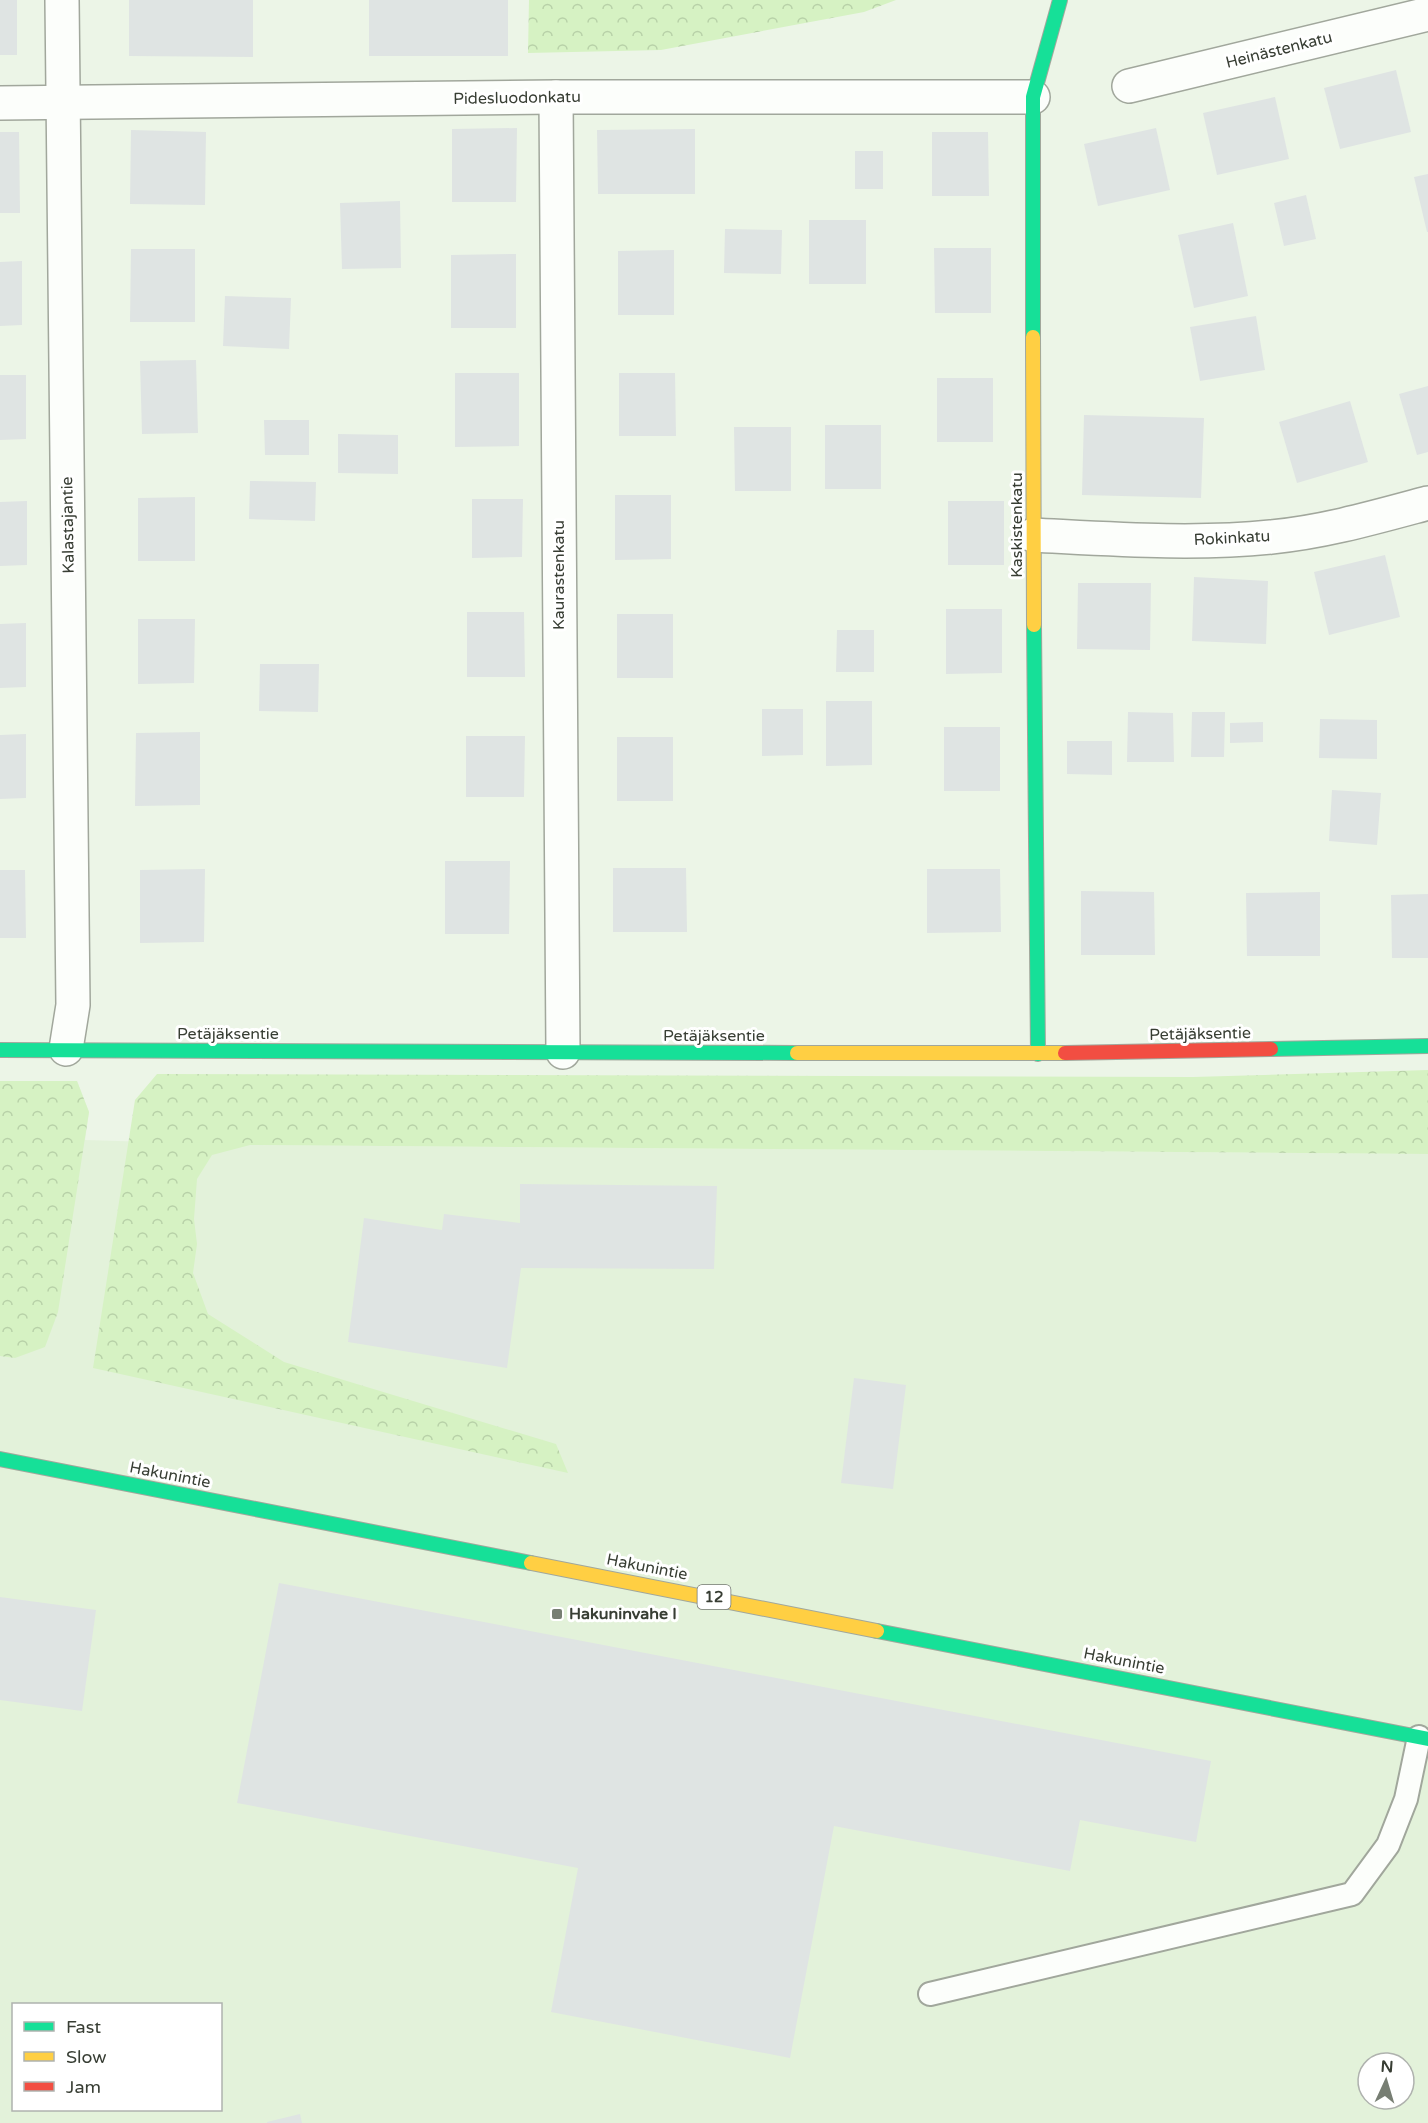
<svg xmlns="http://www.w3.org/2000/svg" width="1428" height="2123" font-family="'Varela Round',sans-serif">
	<defs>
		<pattern id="forest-crowns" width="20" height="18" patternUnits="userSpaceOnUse" patternTransform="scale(1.5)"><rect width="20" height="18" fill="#d6f2c3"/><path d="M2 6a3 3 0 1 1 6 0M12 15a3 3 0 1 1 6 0" fill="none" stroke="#b8d1a8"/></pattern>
	</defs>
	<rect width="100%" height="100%" fill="#ecf5e7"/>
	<path fill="#e3f2da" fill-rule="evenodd" d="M0,1081H77L89,1112L85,1140L250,1145L1428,1154V2123H0ZM14,2004H220V2110H14ZM1368,2063H1404V2099H1368Z"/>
	<g fill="url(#forest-crowns)">
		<path d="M529,0H896L864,12L661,50L528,53Z"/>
		<path d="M1428,1070V1154L250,1145L212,1155L197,1179L194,1219L197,1244L193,1273L208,1314L284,1362L556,1444L568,1473L93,1368L135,1100L157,1074L1193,1077Z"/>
		<path d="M0,1081H77L89,1112L58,1312L45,1347L15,1358L0,1356Z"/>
	</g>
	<g fill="#dfe4e3">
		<rect x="0" y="0" width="17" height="55"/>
		<path d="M129,0H253V57L129,56Z"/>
		<rect x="369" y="0" width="139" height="56"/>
		<path d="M1396,70L1411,132L1340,149L1324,88Z"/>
		<path d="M1275,97L1289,159L1217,175L1203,113Z"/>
		<path d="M517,128L516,202H452V129Z"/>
		<path d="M1156,128L1170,190L1098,206L1084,144Z"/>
		<path d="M695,129V194H598L597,130Z"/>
		<path d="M131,130L206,132L205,205L130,204Z"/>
		<path d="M0,132H19L20,213H0Z"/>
		<path d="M932,132H988L989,196H932Z"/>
		<rect x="855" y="151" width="28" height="38"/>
		<path d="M1428,174V232H1427L1414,177Z"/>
		<path d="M1306,195L1316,239L1284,246L1274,203Z"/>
		<path d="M400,201L401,268L342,269L340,203Z"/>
		<rect x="809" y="220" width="57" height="64"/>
		<path d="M1233,223L1248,296L1194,308L1178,235Z"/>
		<path d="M725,229L782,230L781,274L724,273Z"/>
		<path d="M934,248H991V313H935Z"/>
		<path d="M131,249H195V322H130Z"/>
		<path d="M674,250V315H618V251Z"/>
		<path d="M516,254V328H451V255Z"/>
		<path d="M22,261V325L0,326V262Z"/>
		<path d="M225,296L291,298L289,349L223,346Z"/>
		<path d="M1256,316L1265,370L1200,381L1190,327Z"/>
		<path d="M196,360L198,433L142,434L140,361Z"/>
		<path d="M455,373H519V446L455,447Z"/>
		<path d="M619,373H675L676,436H619Z"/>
		<path d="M0,375H26V439L0,440Z"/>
		<rect x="937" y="378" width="56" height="64"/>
		<path d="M1428,386V452L1417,455L1399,394Z"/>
		<path d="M1350,401L1368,462L1297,483L1279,422Z"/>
		<path d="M1084,415L1204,418L1201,498L1082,495Z"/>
		<path d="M264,420H309V455H265Z"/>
		<rect x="825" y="425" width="56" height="64"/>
		<path d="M734,427H791V491H735Z"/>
		<path d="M338,434L398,435V474L338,473Z"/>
		<path d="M250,481L316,482L315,521L249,519Z"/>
		<path d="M615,495H671V559L615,560Z"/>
		<path d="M195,497V561H138V498Z"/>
		<path d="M472,499H523L522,557L472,558Z"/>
		<path d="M27,501V565L0,566V502Z"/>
		<rect x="948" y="501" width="56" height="64"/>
		<path d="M1385,555L1400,617L1329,635L1314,572Z"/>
		<path d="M1194,577L1268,581L1266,644L1192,641Z"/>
		<path d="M1078,583H1151L1150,650L1077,649Z"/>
		<path d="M946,609H1002V673L946,674Z"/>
		<path d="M467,612H524L525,677H467Z"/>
		<rect x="617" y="614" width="56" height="64"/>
		<path d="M138,619H195L194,683L138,684Z"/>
		<path d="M26,623V687L0,688V624Z"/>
		<path d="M837,630H874V672H836Z"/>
		<path d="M260,664H319L318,712L259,711Z"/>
		<path d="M826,701H872V765L826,766Z"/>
		<path d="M762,709H803V755L762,756Z"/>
		<path d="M1128,712L1173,713L1174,762H1127Z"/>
		<path d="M1192,712H1225L1224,757H1191Z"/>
		<path d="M1320,719L1377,720V759L1319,758Z"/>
		<path d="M1263,722V742L1230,743V723Z"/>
		<rect x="944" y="727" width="56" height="64"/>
		<path d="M200,732V805L135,806L136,733Z"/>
		<path d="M26,734V798L0,799V735Z"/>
		<path d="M466,736H525L524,797H466Z"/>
		<rect x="617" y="737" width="56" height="64"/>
		<path d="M1067,741H1112V775L1067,774Z"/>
		<path d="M1332,790L1381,793L1377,845L1329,841Z"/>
		<path d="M445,861H510L509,934H445Z"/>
		<path d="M613,868H686L687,932H613Z"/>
		<path d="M205,869L204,942L140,943V870Z"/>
		<path d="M927,869H1000L1001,932L927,933Z"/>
		<path d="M0,870H25L26,938H0Z"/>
		<path d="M1081,891L1154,892L1155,955H1081Z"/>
		<path d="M1320,892V956H1247L1246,893Z"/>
		<path d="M1428,894V958H1392L1391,895Z"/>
		<path d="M520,1184L717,1186L714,1269L521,1268L507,1368L348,1342L364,1218L442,1230L444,1214L520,1223Z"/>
		<path d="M854,1378L906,1385L893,1489L841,1483Z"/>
		<path d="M279,1583L1211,1761L1196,1842L1080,1820L1070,1871L834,1826L790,2058L551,2012L578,1868L237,1803Z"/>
		<path d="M0,1597L96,1610L82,1711L0,1700Z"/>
		<path d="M300,2114L302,2123H267V2122Z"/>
	</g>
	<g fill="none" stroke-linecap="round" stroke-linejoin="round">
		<defs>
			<path id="lane" d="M930,1994L1352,1894L1388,1845L1406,1799L1419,1737"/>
			<g id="street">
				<path d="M62,0L73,1005L66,1049"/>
				<path d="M1129,86L1428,14"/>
				<path d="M556,97L563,1052"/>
				<path d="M0,103L556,97H1033"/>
				<path d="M1033,535C1112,539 1192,545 1271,537C1324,532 1376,517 1428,503"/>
			</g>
			<g id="fast">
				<path d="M1033,337V97L1060,0"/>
				<path d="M1034,625L1038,1054"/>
				<path d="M1271,1049L1428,1046"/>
				<path d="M0,1050L797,1053"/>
				<path d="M0,1459L531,1563"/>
				<path d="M877,1631L1428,1739"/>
			</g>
			<g id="slow">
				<path d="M1033,337L1034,625"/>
				<path d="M797,1053H1065"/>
				<path d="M531,1563L877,1631"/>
			</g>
			<path id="jam" d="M1065,1053L1271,1049"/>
		</defs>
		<use href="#lane" stroke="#a1a79c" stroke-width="26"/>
		<use href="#street" stroke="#a1a79c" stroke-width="36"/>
		<use href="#fast" stroke="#a1a79c" stroke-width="16"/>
		<use href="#slow" stroke="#a1a79c" stroke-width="16"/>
		<use href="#jam" stroke="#a1a79c" stroke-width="16"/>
		<use href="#lane" stroke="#fcfefb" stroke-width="22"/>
		<use href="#street" stroke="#fcfefb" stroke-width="33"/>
		<use href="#fast" stroke="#16e098" stroke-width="14"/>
		<use href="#slow" stroke="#ffcf43" stroke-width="14"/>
		<use href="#jam" stroke="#f24e42" stroke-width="14"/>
	</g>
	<rect fill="#777e73" stroke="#fff" stroke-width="2" x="551" y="1608" width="12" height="12" rx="3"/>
	<g text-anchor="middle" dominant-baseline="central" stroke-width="6" stroke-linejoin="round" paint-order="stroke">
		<rect fill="#fff" stroke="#747871" stroke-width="1.5" x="697.5" y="1585" width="33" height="24" rx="4.5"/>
		<g font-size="15" font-weight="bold" fill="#383e34">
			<text x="714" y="1597">12</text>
		</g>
		<g font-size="16" fill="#383e34" stroke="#fff">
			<text transform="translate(1279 50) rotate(-14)">Heinästenkatu</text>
			<text transform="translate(517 98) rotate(-1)">Pidesluodonkatu</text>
			<text transform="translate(68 525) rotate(-91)">Kalastajantie</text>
			<text transform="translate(1017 525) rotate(-90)">Kaskistenkatu</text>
			<text transform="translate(1232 538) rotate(-3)">Rokinkatu</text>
			<text transform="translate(559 575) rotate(-90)">Kaurastenkatu</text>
			<text x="228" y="1034">Petäjäksentie</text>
			<text transform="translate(1200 1034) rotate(-1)">Petäjäksentie</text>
			<text x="714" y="1036">Petäjäksentie</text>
			<text transform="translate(170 1475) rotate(11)">Hakunintie</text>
			<text transform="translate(647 1567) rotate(11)">Hakunintie</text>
			<text transform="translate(1124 1661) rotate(11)">Hakunintie</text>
		</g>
		<g font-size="16" font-weight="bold" fill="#383e34" stroke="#fff" text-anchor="start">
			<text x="569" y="1614">Hakuninvahe I</text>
		</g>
	</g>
	<rect x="12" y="2003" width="210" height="108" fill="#ffffff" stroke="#afb2ae" stroke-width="1.5"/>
	<rect x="24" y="2022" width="30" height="9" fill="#16e098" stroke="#afb2ae" stroke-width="1.5"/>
	<text x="66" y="2033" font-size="18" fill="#383e34">Fast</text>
	<rect x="24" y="2052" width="30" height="9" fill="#ffcf43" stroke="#afb2ae" stroke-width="1.5"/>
	<text x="66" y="2063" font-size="18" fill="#383e34">Slow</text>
	<rect x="24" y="2082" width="30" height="9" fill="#f24e42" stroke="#afb2ae" stroke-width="1.5"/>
	<text x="66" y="2093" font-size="18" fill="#383e34">Jam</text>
	<g transform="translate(1386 2081) rotate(4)"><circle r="28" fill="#ffffff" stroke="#afb2ae" stroke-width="1.5"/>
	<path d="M0-4.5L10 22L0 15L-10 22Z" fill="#777e73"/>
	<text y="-9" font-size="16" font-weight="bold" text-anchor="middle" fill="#383e34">N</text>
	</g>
</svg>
